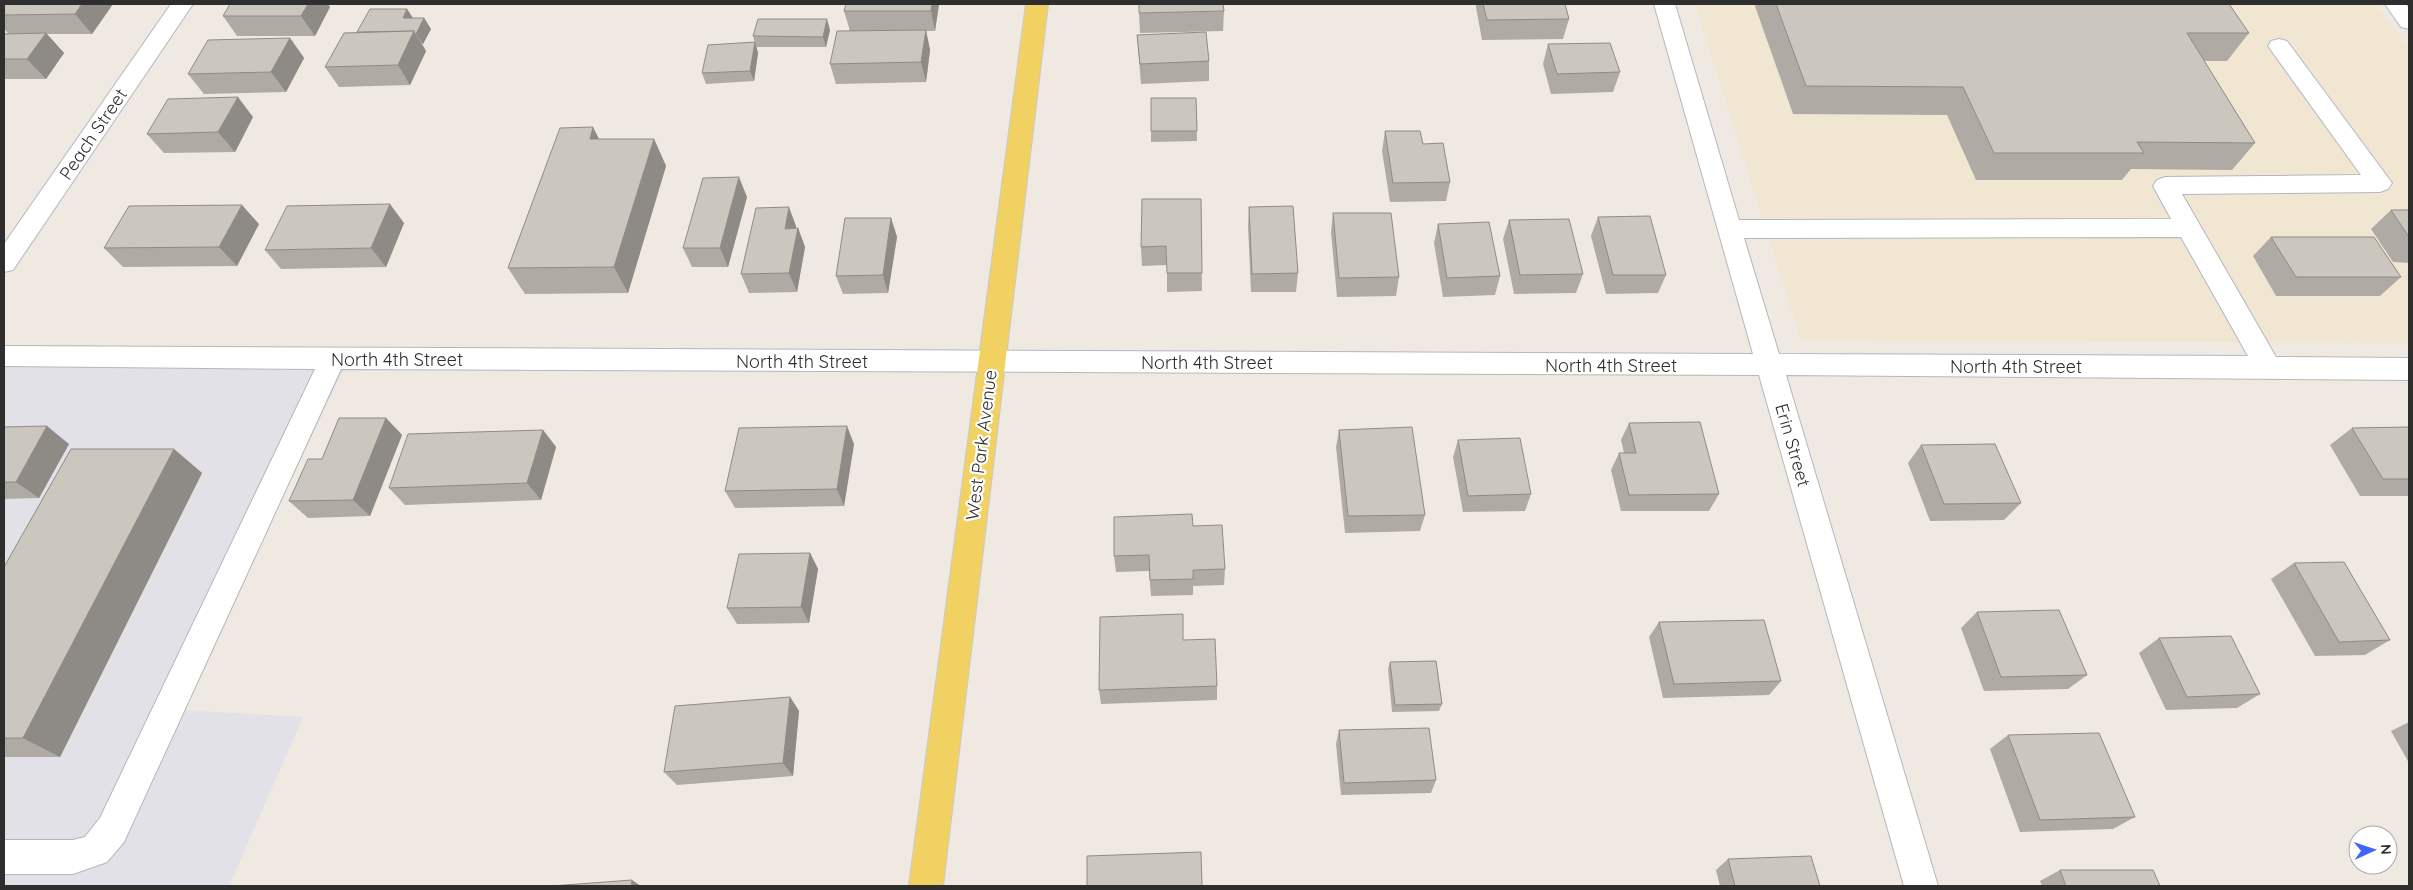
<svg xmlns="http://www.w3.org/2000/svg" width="2413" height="890" font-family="Quicksand,sans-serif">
	<rect width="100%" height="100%" fill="#efe9e1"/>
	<path fill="#e3e1e8" d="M4,355L350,356L182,710L303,717L229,886H4Z"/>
	<path fill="#f0e6d1" d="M1695,4H2375L2409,48V343L1801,340Z"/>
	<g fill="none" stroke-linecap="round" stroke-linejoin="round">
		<defs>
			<g id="minor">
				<path d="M171,4H193L13,270L4,272V244Z"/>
				<path d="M1654,4H1675L1739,220L2171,219L2153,186L2157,180L2165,177L2361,175L2268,46L2271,41L2279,39L2287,41L2392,183L2388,189L2380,192L2182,194L2276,357L2409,358V380L1786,375L1938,886H1904L1759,375L341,369L124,842L107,862L73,874H4V840H73L85,837L100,818L315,369L4,366V346L1753,354ZM2181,237L2248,356L1779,354L1744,238Z"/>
				<path d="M2385,4H2406L2409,8V29L2401,27Z"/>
			</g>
			<path id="major" d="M1026,4H1048L943,886H909Z"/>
		</defs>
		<use href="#minor" stroke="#b4b7c1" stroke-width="2"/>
		<use href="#major" stroke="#c9c9c9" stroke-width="2"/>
		<use href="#minor" fill="#fff" fill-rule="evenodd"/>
		<use href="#major" fill="#f2d163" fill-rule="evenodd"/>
	</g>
	<g fill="#afaba4">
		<path d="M4,4H113L92,34H47L64,53L46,79H4V34L8,33L4,29Z"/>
		<path d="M939,4L935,31H926L930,50L926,82L836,84L830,64L850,31L844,11Z"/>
		<path d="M1476,4H1565L1569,19L1563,39L1482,40L1476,7Z"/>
		<path d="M1756,4H2229L2249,33L2227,61H2204L2255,143L2232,170L2131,169L2122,180H1976L1947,115L1793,114L1755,6Z"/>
		<path d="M330,7L315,36H237L223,16Z"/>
		<path d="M407,9L413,18H424L431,29L423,44H422L426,51L410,85L339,87L325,67L357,32Z"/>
		<path d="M1224,11L1223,31L1140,33L1139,13Z"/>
		<path d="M830,30L826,47H756L753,36Z"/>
		<path d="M1137,35L1209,61V81L1141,84Z"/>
		<path d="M290,38L304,58L286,92L204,94L188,74Z"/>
		<path d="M755,42L758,53L754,81L706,84L702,73Z"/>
		<path d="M1548,44L1620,72L1613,92L1551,94L1543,64Z"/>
		<path d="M1196,98L1197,141L1151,142V131Z"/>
		<path d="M253,117L235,152L164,153L147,134Z"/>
		<path d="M1385,131L1423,144L1450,182L1446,201L1390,202L1382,151Z"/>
		<path d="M599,139H654L666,166L628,293L525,294L508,268Z"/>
		<path d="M747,197L728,267H692L683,248Z"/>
		<path d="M1201,199L1202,291L1167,292V265L1142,266L1141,247Z"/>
		<path d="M1249,207L1298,273L1296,292H1251L1248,226Z"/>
		<path d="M2391,210H2409V263L2393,262L2371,229Z"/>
		<path d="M1333,213L1399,277L1396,296L1337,297L1331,232Z"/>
		<path d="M1598,217L1666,275L1658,293L1606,294L1591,236Z"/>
		<path d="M891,218L897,237L888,293L843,294L836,276Z"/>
		<path d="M1509,220L1583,274L1576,293L1514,294L1503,239Z"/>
		<path d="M404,223L386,267L281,269L265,250Z"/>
		<path d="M259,224L237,266L123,267L104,248Z"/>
		<path d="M1438,224L1500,276L1495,295L1443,297L1434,243Z"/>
		<path d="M796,226V228H798L805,247L797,292L749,293L741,274Z"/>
		<path d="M2271,237L2401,277L2380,296H2276L2253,256Z"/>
		<path d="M386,418L402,435L370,516L308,518L289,501L322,459Z"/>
		<path d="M1629,423L1719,494L1709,511H1621L1611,470L1619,453H1624L1621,440Z"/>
		<path d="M4,427L69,444L39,498L4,499Z"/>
		<path d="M2409,427V496H2360L2330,445L2352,428Z"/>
		<path d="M543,430L556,447L541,500L405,505L389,488Z"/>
		<path d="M1339,430L1425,515L1420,531L1345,533L1336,447Z"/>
		<path d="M1458,440L1531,494L1525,511L1463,512L1453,457Z"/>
		<path d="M854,444L844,506L735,508L725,491Z"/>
		<path d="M1921,445L2021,503L2004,520L1930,521L1908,463Z"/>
		<path d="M174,449L202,473L60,757H4V567Z"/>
		<path d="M1193,526L1225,569L1224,585L1193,586V595L1151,596L1149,571L1116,572L1114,556Z"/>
		<path d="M810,553L818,569L809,623L737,624L727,608Z"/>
		<path d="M2294,563L2390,640L2365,655L2315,656L2271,579Z"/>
		<path d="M1977,612L2087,675L2068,689L1984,691L1961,628Z"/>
		<path d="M1659,622L1781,681L1769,695L1663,698L1649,637Z"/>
		<path d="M2159,638L2260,694L2237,708L2166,710L2139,653Z"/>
		<path d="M1183,640L1217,686V700L1101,704L1099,690Z"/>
		<path d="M1390,662L1442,704L1439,711L1392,712L1388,669Z"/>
		<path d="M790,697L799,711L793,776L677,785L664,772Z"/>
		<path d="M2409,722V763L2391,731Z"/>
		<path d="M1339,730L1436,780L1431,793L1341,795L1336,744Z"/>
		<path d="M2008,735L2135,817L2113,829L2020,832L1990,749Z"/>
		<path d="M1728,859L1820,886H1720L1716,870Z"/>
		<path d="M2060,870L2160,886H2042L2040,881Z"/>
	</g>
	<g fill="#8e8b86">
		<path d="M82,4H113L92,34L75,14Z"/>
		<path d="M308,4H328L330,7L315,36L301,16Z"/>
		<path d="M932,4H939L935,31L931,11Z"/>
		<path d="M407,9L414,20L403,18Z"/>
		<path d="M424,18L431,29L423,44L416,34Z"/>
		<path d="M827,19L830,30L826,47L823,37Z"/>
		<path d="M926,30L930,50L926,82L921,62Z"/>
		<path d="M414,31L426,51L410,85L398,65Z"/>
		<path d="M46,33L64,53L46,79L27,59Z"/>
		<path d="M290,38L304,58L286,92L271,72Z"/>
		<path d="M755,42L758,53L754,81L750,71Z"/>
		<path d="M238,97L253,117L235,152L218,132Z"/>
		<path d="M593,127L607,155L590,139Z"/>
		<path d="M654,139L666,166L628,293L614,267Z"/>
		<path d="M739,177L747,197L728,267L720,248Z"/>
		<path d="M390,204L404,223L386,267L371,248Z"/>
		<path d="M242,205L259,224L237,266L219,247Z"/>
		<path d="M789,207L796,226L792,248L785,229Z"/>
		<path d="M891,218L897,237L888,293L883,275Z"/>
		<path d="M798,228L805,247L797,292L789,273Z"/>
		<path d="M386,418L402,435L370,516L353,500Z"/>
		<path d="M47,426L69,444L39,498L16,482Z"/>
		<path d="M847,426L854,444L844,506L837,489Z"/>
		<path d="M543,430L556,447L541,500L527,483Z"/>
		<path d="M174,449L202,473L60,757L23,738Z"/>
		<path d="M810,553L818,569L809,623L801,607Z"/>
		<path d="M790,697L799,711L793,776L783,763Z"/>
		<path d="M632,880L641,886H631Z"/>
	</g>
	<g fill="#cbc7bf" stroke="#8e8b86">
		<path d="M4,4H82L75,14L4,15Z"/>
		<path d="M230,4H308L301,16H223Z"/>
		<path d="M846,4H932L931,11H844Z"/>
		<path d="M1139,4H1223L1224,11L1139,13Z"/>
		<path d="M1483,4H1565L1569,19L1487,20Z"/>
		<path d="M1776,4H2229L2249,33H2187L2255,143L2137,142L2144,153H1994L1963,87L1806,86Z"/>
		<path d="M370,9H407L403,18H424L416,34H415L414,31L357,32Z"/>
		<path d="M758,19H827L823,37L753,36Z"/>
		<path d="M926,30L921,62L830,64L837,31Z"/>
		<path d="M414,31L398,65L325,67L344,33Z"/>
		<path d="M1206,32L1209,61L1140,64L1137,35Z"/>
		<path d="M46,33L27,59H4V34Z"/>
		<path d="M290,38L271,72L188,74L208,40Z"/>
		<path d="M755,42L750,71L702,73L708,45Z"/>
		<path d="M1610,43L1620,72L1557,74L1548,44Z"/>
		<path d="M238,97L218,132L147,134L168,99Z"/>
		<path d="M1151,98H1196L1197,131H1151Z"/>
		<path d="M593,127L590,139H654L614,267L508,268L560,128Z"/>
		<path d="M1385,131H1420L1423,144L1443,143L1450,182L1393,183Z"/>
		<path d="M739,177L720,248H683L703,178Z"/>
		<path d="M1142,199H1201L1202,273H1167L1166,246L1141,247Z"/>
		<path d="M390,204L371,248L265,250L287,206Z"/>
		<path d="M242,205L219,247L104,248L129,206Z"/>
		<path d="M1293,206L1298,273L1252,274L1249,207Z"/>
		<path d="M789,207L785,229L798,228L789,273L741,274L756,208Z"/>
		<path d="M2391,210H2409V237Z"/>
		<path d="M1333,213H1391L1399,277L1339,278Z"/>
		<path d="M1650,216L1666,275H1613L1598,217Z"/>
		<path d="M845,218H891L883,275L836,276Z"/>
		<path d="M1569,219L1583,274L1520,275L1509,220Z"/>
		<path d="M1489,222L1500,276L1447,278L1438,224Z"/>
		<path d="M2271,237H2374L2401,277H2296Z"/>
		<path d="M339,418H386L353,500L289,501L308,459H322Z"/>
		<path d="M1700,422L1719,494L1629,495L1619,453H1636L1629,423Z"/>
		<path d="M47,426L16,482H4V427Z"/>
		<path d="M847,426L837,489L725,491L739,428Z"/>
		<path d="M1412,427L1425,515L1348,516L1339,430Z"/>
		<path d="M2409,427V479H2383L2352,428Z"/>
		<path d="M543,430L527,483L389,488L408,434Z"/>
		<path d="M1520,438L1531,494L1468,496L1458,440Z"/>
		<path d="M1995,444L2021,503L1944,504L1921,445Z"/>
		<path d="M71,449H174L23,738H4V567Z"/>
		<path d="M1192,514L1193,526L1222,525L1225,569L1193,570V579L1150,580L1149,555L1114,556V517Z"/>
		<path d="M810,553L801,607L727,608L739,554Z"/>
		<path d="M2344,562L2390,640L2339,642L2294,563Z"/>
		<path d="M2059,610L2087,675L2001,677L1977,612Z"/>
		<path d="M1183,614V640L1215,639L1217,686L1099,690L1100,617Z"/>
		<path d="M1764,620L1781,681L1674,684L1659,622Z"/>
		<path d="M2231,636L2260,694L2187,697L2159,638Z"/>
		<path d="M1436,661L1442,704L1395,705L1390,662Z"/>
		<path d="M790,697L783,763L664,772L675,706Z"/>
		<path d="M1429,728L1436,780L1344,783L1339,730Z"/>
		<path d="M2099,733L2135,817L2040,820L2008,735Z"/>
		<path d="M1201,852L1202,886H1087V856Z"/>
		<path d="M1811,856L1820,886H1735L1728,859Z"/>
		<path d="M2060,870H2153L2160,886H2066Z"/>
		<path d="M632,880L631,886H551Z"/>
	</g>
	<g text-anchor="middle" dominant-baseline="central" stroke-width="4.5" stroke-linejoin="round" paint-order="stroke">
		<g font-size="18" fill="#2e2e2e" stroke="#fff">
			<text transform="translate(93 134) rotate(-56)">Peach Street</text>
			<text x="397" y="359">North 4th Street</text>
			<text x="802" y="361">North 4th Street</text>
			<text x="1207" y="362">North 4th Street</text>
			<text x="1611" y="365">North 4th Street</text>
			<text x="2016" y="366">North 4th Street</text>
			<text transform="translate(981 445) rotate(-83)">West Park Avenue</text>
			<text transform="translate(1793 445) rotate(74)">Erin Street</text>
		</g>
	</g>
	<rect width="2413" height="890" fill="none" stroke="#2e2e2e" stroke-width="10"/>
	<g transform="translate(2373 850) rotate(87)"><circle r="24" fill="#ffffff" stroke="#ababab"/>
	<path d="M0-4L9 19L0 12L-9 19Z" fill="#4264fb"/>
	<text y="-8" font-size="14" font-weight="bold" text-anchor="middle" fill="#2e2e2e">N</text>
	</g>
</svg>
